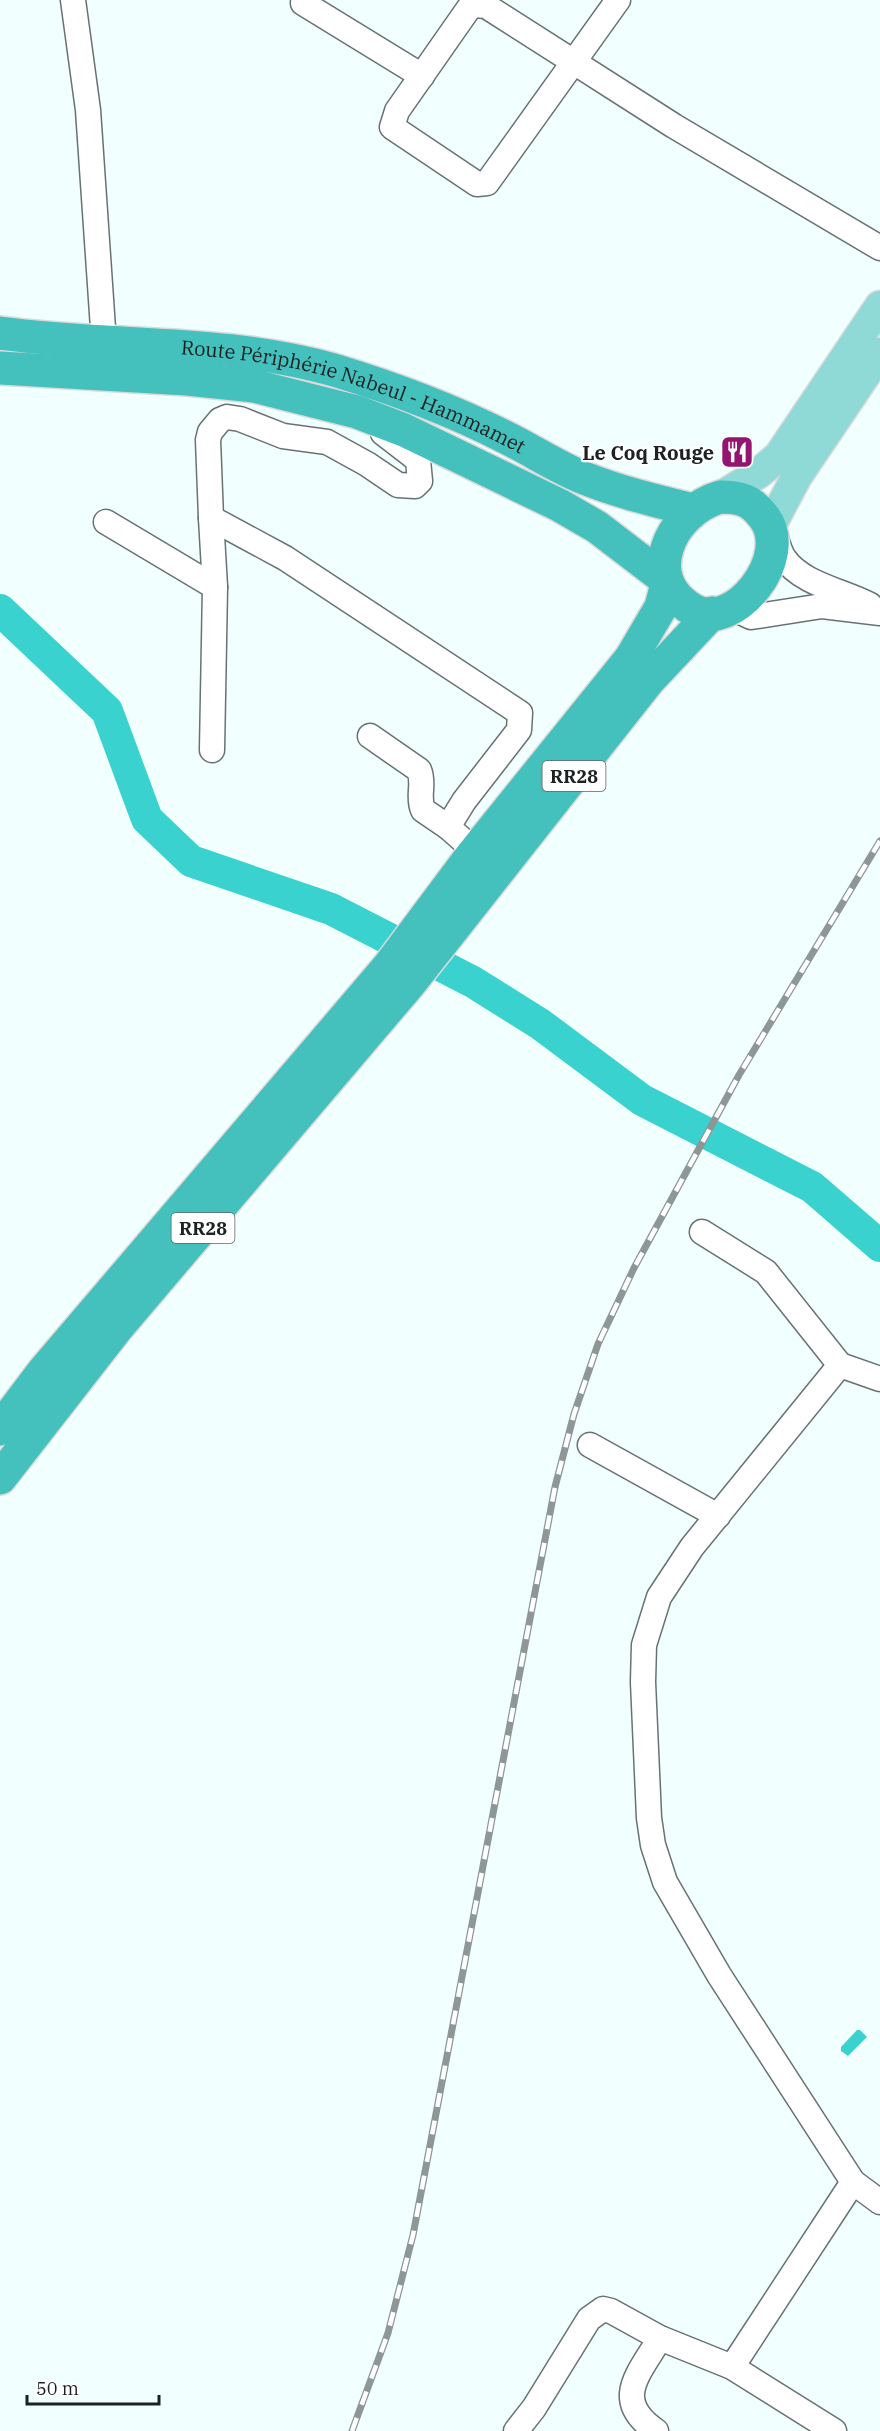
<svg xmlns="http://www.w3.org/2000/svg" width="880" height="2431" font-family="'IBM Plex Serif',serif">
	<rect width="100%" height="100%" fill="#f1fffe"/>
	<path fill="#39d2cf" d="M857,2030H860L867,2037L848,2056L841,2051V2047Z"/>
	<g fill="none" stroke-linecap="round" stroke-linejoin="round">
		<path stroke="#39d2cf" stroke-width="32" d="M0,610L107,711L147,819L191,861L331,909L473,982L540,1024L642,1100L812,1187L880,1246"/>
		<defs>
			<g id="minor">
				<path d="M73,0L88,110L104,343"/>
				<path d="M618,0C574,61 530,122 487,183L477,184L392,127L397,111L469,8L474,5L486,6L674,126L880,248"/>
				<path d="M303,3L422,76"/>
				<path d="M383,433L418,460L420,481L415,486L398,485L367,464L327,442L283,436L240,419L227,417L220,420L210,432L208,440L211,518L285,558L520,713L519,730L464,801L448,827L466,843L473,854"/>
				<path d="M211,518L215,587L212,750"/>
				<path d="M106,522L215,587"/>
				<path d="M774,532C777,540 779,551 784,558C801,584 844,591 870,605"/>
				<path d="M732,608L751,617L822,606L880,613"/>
				<path d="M370,736L419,770C425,784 417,796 423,810L448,827"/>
				<path d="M702,1232L766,1272L840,1365"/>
				<path d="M880,1379L840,1365L692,1547L659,1597L644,1645L643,1682L649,1818L653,1845L665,1882L719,1975L853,2182L880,2202"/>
				<path d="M590,1445L718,1516"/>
				<path d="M732,2367L853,2182"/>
				<path d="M516,2431L534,2408L589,2319L603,2309L611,2311L660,2338L732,2367L834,2431"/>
				<path d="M656,2431C611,2400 639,2374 660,2338"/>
			</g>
			<g id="major">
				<path d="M720,497L759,473L779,456L880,306"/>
				<path d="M771,525L797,476L880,353"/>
			</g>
			<g id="highway">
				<path id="s1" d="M0,333C111,348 225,339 334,370C393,388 452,410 507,438C533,451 557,467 584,478C619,492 656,501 693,510"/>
				<path d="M0,368L187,379L254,386L357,412L404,430L559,505L597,527L665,579"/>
				<path d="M720,497C740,497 751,500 763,516C796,556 733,634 693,610C639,578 670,512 720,497Z"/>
				<path d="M0,1429L43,1372L390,965L473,854L631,658L661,607L667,584"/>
				<path d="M0,1478L116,1329L410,983L648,681L712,613"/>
			</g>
		</defs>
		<use href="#minor" stroke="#677372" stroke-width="27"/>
		<use href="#major" stroke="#dbdbdb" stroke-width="33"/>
		<use href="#highway" stroke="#dbdbdb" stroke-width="36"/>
		<use href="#minor" stroke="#fff" stroke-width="24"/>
		<use href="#major" stroke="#8fd9d7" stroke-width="30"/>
		<use href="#highway" stroke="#44c0bd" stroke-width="33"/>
		<defs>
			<path id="rail" d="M352,2431L388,2333L413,2235L555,1487L574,1414L598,1344L634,1268L739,1075L880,841"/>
		</defs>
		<use href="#rail" stroke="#8d9796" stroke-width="7"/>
		<use href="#rail" stroke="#fff" stroke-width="4.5" stroke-dasharray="14" stroke-linecap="butt"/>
	</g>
	<defs>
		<symbol id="restaurant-square" viewBox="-11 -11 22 22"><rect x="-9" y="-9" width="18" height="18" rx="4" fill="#94156f" stroke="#fff"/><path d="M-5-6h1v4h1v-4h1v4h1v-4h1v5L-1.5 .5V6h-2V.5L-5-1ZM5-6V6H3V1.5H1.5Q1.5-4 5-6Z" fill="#fff"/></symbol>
	</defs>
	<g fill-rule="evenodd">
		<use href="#restaurant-square" x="718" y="433" width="38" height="38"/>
	</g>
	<g text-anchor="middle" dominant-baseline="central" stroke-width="4.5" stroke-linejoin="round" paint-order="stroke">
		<g fill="#fff" stroke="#606464" stroke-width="1.5">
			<rect x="542.5" y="761" width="63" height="30" rx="4.5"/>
			<rect x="171.5" y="1213" width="63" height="30" rx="4.5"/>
		</g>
		<g font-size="18" font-weight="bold" fill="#1c2121">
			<text x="574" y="776">RR28</text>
			<text x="203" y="1228">RR28</text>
		</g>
		<g font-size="20" fill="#1c2121" stroke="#fff">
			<text stroke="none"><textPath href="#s1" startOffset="362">Route Périphérie Nabeul - Hammamet</textPath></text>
		</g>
		<g font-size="20" font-weight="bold" fill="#1c2121" stroke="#fff" text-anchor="end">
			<text x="714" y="452">Le Coq Rouge</text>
		</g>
	</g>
	<path d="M27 2395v9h132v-9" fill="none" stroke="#1c2121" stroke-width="3"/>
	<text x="36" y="2395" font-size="18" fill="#1c2121" stroke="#ffffff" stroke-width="4.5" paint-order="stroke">50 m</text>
</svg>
